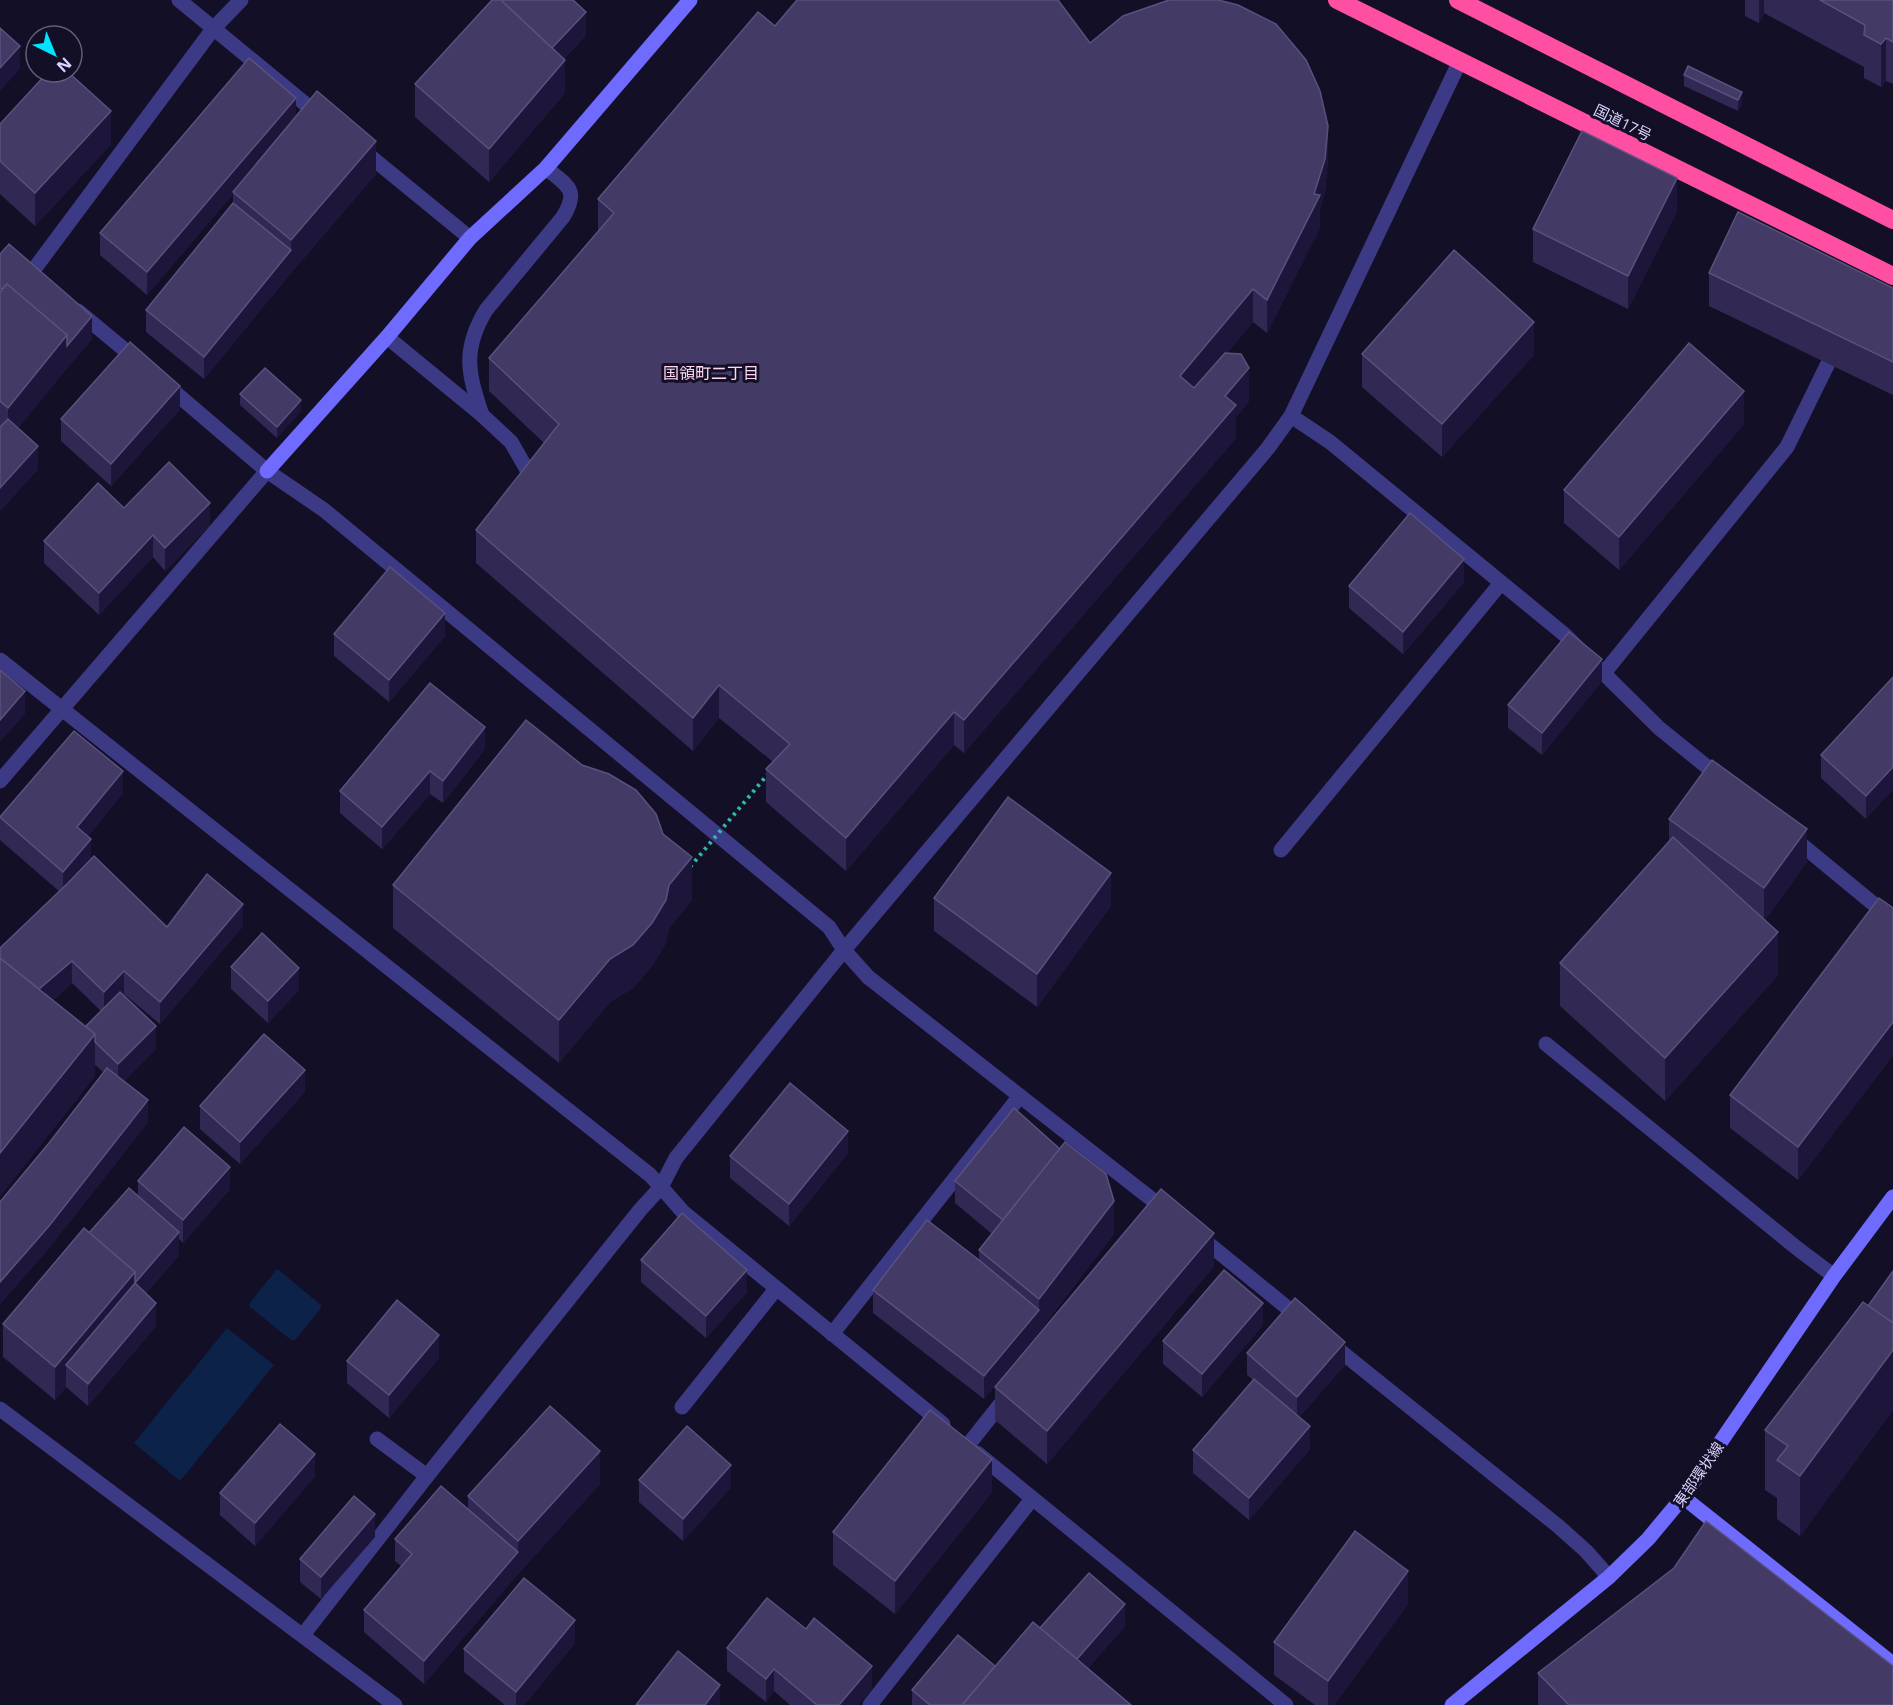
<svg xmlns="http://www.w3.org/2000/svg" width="1893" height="1705" font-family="'Open Sans','Noto Sans JP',sans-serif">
	<rect width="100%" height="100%" fill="#130f26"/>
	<g fill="#0c2248">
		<path d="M276,1270H279L321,1305V1308L295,1340H291L250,1307L249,1304Z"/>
		<path d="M227,1328L274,1365L180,1481L134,1443Z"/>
	</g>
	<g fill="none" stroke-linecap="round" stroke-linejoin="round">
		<g stroke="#3d3a85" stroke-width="15">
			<path d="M78,311L138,361"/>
			<path d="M387,337L482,415L511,442L526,468L539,479"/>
			<path d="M165,384L267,471L324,510L829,927L844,950"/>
			<path d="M482,415C468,373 462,350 486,310L563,217C580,189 567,186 546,168"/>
			<path d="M0,660L650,1175L661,1187L640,1210L427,1476L303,1635"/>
			<path d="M1546,1044L1798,1249L1834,1276"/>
			<path d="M832,1334L1020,1096"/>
			<path d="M682,1407L776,1289"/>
			<path d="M377,1439L427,1476"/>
			<path d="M968,1445L1007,1396"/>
		</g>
		<g stroke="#3d3a85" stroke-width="15">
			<path d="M179,0L320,116"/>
			<path d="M360,148L470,238"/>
			<path d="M32,272L213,29L241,0"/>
			<path d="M1291,416L1330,442L1565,635L1659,728L1722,779"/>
			<path d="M1604,673L1787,447L1837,345"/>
			<path d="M0,781L267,471"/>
			<path d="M1791,836L1893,920"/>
			<path d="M1281,850L1501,583"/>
			<path d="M844,950L868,977L1168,1212"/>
			<path d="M1199,1236L1301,1319"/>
			<path d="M1329,1342L1558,1526L1586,1551L1609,1577"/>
			<path d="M0,1409L395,1705"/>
			<path d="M943,1424L683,1212L661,1187L676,1158L844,950L1268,448L1291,416L1460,61"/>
			<path d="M977,1453L1286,1705"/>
			<path d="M870,1705L1032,1499"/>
		</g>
		<g stroke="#6f6bff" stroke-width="15">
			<path d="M267,471L387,337L470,238L546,168L690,0"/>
			<path d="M1683,1497L1893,1664"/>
			<path d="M1452,1705L1609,1577L1648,1539L1683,1497L1834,1276L1893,1197"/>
		</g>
		<g stroke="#ff4fa3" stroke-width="18">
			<path d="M1337,0L1893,276"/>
			<path d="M1458,0L1893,220"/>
		</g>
		<path stroke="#2fb8b0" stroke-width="4" stroke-dasharray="3 4.5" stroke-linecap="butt" d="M690,867L768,774"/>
	</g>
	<g fill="#312854" fill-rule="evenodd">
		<path d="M1745,0H1893V84L1886,81L1881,87L1864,78V67L1764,13L1759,23L1745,16Z"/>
		<path d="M502,1L586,35L564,59L565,93L489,182L415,117V84Z"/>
		<path d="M775,26L1090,43L1328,159L1325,192L1320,209V228L1267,333L1253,322L1227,353L1249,401L1236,417V438L964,753L954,745L846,871L766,802V769L773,762L719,718L693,751L476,563V530L544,443L489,391V358L598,232V199Z"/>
		<path d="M1688,66L1742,103L1738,111L1684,86V75Z"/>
		<path d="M296,117L376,174L291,273L204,379L146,332V310L233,203V194L147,295L100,255V233Z"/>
		<path d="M0,124L111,144L35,226L0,194Z"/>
		<path d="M1677,211L1628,309L1533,262V229Z"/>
		<path d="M0,254L92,339L67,368L18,428L38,469L0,511Z"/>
		<path d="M1709,273L1893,288V395L1709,306Z"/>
		<path d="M1362,354L1534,355L1442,457L1362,387Z"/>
		<path d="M240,394L301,411L277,438L240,405Z"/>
		<path d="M180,409L111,486L61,441V419Z"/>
		<path d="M1744,424L1619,570L1564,523V490Z"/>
		<path d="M124,508L210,525L165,571L153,557L99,615L44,563V541Z"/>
		<path d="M1464,582L1403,654L1349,608V586Z"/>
		<path d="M334,634L445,636L389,702L334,656Z"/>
		<path d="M1893,677L1866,819L1821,778V755Z"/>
		<path d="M1602,681L1542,755L1508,728V705Z"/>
		<path d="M485,749L443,803L430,794L382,849L340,813V791Z"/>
		<path d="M123,793L88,836L91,860L167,927L243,926L160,1024L124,994L123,995L156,1049L124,1081L148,1122L49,1248L0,1304V1202L49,1143L103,1072L95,1065V1076L0,1196V948L60,892L0,840V817ZM72,983L101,1011L86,1026L53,1000Z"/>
		<path d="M1669,819L1807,862L1765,920L1778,975L1665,1101L1560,1006V963L1669,842Z"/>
		<path d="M663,834L692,900L669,928L666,943L652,966L633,988L610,1002L559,1063L393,928V885Z"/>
		<path d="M934,898L1111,906L1037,1007L934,931Z"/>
		<path d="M1893,908V1055L1798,1180L1730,1128V1095Z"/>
		<path d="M231,967L299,990L268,1023L231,989Z"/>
		<path d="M305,1092L240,1164L200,1129V1106Z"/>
		<path d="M848,1153L789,1226L730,1178V1156Z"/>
		<path d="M138,1181L230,1189L183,1243L179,1239V1255L146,1293L156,1326L88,1406L66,1387L55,1400L3,1357V1324L89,1233L138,1196Z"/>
		<path d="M955,1181L1114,1234L1039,1332L984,1399L873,1313V1290L979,1260V1250L992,1234L955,1203Z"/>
		<path d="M641,1260L747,1292L706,1338L641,1282Z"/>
		<path d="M1214,1266L1047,1464L995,1420V1387Z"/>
		<path d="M1893,1271V1410L1800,1536L1777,1519V1498L1765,1490V1430L1868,1306Z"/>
		<path d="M1263,1325L1202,1397L1163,1364V1341Z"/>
		<path d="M1247,1353L1345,1365L1299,1417L1310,1449L1249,1520L1193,1473V1450L1253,1380L1247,1375Z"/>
		<path d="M439,1358L389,1418L347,1383V1361Z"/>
		<path d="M315,1476L255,1546L220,1515V1493Z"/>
		<path d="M639,1480L731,1487L683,1541L639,1502Z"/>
		<path d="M600,1484L518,1574L424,1684L364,1632V1610L401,1566L395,1561V1539L468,1509V1496Z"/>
		<path d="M992,1492L895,1614L833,1565V1532Z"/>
		<path d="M375,1537L321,1599L300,1582V1559Z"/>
		<path d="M1408,1604L1334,1705H1315L1274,1675V1642Z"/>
		<path d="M1125,1626L1088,1668L1131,1705H912V1690L995,1666L1040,1628Z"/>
		<path d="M806,1629L872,1689L858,1705H790L774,1691L766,1702L727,1671V1648Z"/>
		<path d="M575,1643L524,1705H505L464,1672V1649Z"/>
		<path d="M1538,1673L1893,1705H1538Z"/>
	</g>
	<g fill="#1d163a">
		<path d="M1759,0H1764V13L1759,23Z"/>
		<path d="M586,12V35L547,77V54Z"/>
		<path d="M1886,38V81L1881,87V44Z"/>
		<path d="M20,46V69L0,91V68Z"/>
		<path d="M565,60V93L489,182V149Z"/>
		<path d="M1742,92V103L1738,111V100Z"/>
		<path d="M296,98V120L233,192V194L147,295V272Z"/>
		<path d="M111,111V144L35,226V193Z"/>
		<path d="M1328,126V159L1325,192L1320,209V228L1267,333V300L1314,194Z"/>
		<path d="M376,141V174L291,273L204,379V357L291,250V240Z"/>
		<path d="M1677,178V211L1628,309V276Z"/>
		<path d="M1253,289V322L1180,409V376Z"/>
		<path d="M92,316V339L67,368L8,441V408L67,335Z"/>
		<path d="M1534,322V355L1442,457V424Z"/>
		<path d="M1249,368V401L1236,417V438L964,753V720Z"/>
		<path d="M180,386V409L111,486V464Z"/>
		<path d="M1744,391V424L1619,570V537Z"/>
		<path d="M301,400V411L277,438V427Z"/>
		<path d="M38,446V469L0,511V488Z"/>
		<path d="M210,503V525L165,571V548Z"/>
		<path d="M153,535V557L99,615V593Z"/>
		<path d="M1464,559V582L1403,654V632Z"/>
		<path d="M445,613V636L389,702V680Z"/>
		<path d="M1602,659V681L1542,755V733Z"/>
		<path d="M719,685V718L693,751V718Z"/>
		<path d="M25,691V714L0,742V720Z"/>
		<path d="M954,712V745L846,871V838Z"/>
		<path d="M485,727V749L443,803V781Z"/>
		<path d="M1893,767V790L1866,819V796Z"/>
		<path d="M123,771V793L77,850V827Z"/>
		<path d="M430,771V794L382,849V827Z"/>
		<path d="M1807,829V862L1764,921V888Z"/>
		<path d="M91,839V862L63,894V872Z"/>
		<path d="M692,857V900L669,928L666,943L652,966L633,988L610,1002L559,1063V1020Z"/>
		<path d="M1111,873V906L1037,1007V974Z"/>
		<path d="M243,904V926L160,1024V1002Z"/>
		<path d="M1778,932V975L1665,1101V1058Z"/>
		<path d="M72,961V983L28,1021V999Z"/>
		<path d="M299,968V990L268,1023V1001Z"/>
		<path d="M124,971V994L104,1014V992Z"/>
		<path d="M1893,1022V1055L1798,1180V1147Z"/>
		<path d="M156,1026V1049L118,1087V1064Z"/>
		<path d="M95,1034V1076L0,1196V1153Z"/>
		<path d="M305,1070V1092L240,1164V1142Z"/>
		<path d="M148,1100V1122L49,1248L0,1304V1282Z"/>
		<path d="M848,1131V1153L789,1226V1204Z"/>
		<path d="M230,1167V1189L183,1243V1220Z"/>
		<path d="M1114,1201V1234L1039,1332L984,1399V1376L1039,1310V1299Z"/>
		<path d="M179,1232V1255L135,1305L66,1365V1387L55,1400V1367L135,1272Z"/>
		<path d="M1214,1233V1266L1047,1464V1431Z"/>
		<path d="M747,1270V1292L706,1338V1316Z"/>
		<path d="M156,1303V1326L88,1406V1384Z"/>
		<path d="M1263,1303V1325L1202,1397V1374Z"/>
		<path d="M439,1335V1358L389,1418V1395Z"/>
		<path d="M1345,1342V1365L1297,1419V1397Z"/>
		<path d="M1893,1350V1410L1800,1536V1476Z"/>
		<path d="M1310,1426V1449L1249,1520V1498Z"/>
		<path d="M600,1451V1484L518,1574L424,1684V1661L518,1552V1541Z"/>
		<path d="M315,1454V1476L255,1546V1523Z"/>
		<path d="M992,1459V1492L895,1614V1581Z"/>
		<path d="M731,1465V1487L683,1541V1519Z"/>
		<path d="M375,1514V1537L321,1599V1577Z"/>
		<path d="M1408,1571V1604L1334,1705H1328V1681Z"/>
		<path d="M1125,1604V1626L1075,1683V1660Z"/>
		<path d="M575,1620V1643L524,1705H516V1692Z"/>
		<path d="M872,1666V1689L858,1705H839Z"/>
		<path d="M774,1669V1691L766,1702V1679Z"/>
		<path d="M720,1685V1705H705Z"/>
	</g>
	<g fill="#433a66" stroke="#5a527e" stroke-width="1.5">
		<path d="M492,0H501L565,60L489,149L415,84Z"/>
		<path d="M502,0H573L586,12L552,48L502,1Z"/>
		<path d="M797,0H1058L1090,43L1123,16L1169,0H1218L1238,5L1276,24L1306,60L1320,91L1328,126L1325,159L1314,194L1320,195L1267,300L1253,289L1180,376L1194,388L1225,353L1241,354L1249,368L1225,396L1236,405L964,720L954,712L846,838L766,769L790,744L719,685L693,718L476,530L559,424L489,358L614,213L598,199L758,12L775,26Z"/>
		<path d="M1820,0H1893V42L1886,38L1881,44L1864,35L1865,25Z"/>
		<path d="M0,28L20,46L0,68Z"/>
		<path d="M249,58L296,98L147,272L100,233Z"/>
		<path d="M1688,66L1742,92L1738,100L1684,75Z"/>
		<path d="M48,72H68L111,111L35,193L0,161V124Z"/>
		<path d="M317,91L376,141L291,240L233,192Z"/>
		<path d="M1582,131L1677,178L1628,276L1533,229Z"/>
		<path d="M233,203L291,250L204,357L146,310Z"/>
		<path d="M1738,212L1893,288V362L1709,273Z"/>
		<path d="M9,244L92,316L67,346V335L7,284L2,289L0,288V254Z"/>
		<path d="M1454,250L1534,322L1442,424L1362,354Z"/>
		<path d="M7,284L67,335L8,408L0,401V292Z"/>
		<path d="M130,342L180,386L111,464L61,419Z"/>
		<path d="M1689,343L1744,391L1619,537L1564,490Z"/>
		<path d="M265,368L301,400L277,427L240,394Z"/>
		<path d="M8,419L38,446L0,488V427Z"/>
		<path d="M169,462L210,503L165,548L153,535L99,593L44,541L98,483L124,508Z"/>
		<path d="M1410,513L1464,559L1403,632L1349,586Z"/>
		<path d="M390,567L445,613L389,680L334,634Z"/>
		<path d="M1569,632L1602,659L1542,733L1508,705Z"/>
		<path d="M0,670L25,691L0,720Z"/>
		<path d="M1893,677V767L1866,796L1821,755Z"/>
		<path d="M430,683L485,727L443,781L430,771L382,827L340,791Z"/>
		<path d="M526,720L582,765L609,774L636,790L656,814L663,834L692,857L669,885L666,900L652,923L633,945L610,959L559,1020L393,885Z"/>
		<path d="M74,731L123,771L77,827L91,839L63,872L0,817Z"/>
		<path d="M1712,760L1807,829L1764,888L1669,819Z"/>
		<path d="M1008,797L1111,873L1037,974L934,898Z"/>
		<path d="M1673,837L1778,932L1665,1058L1560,963Z"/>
		<path d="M94,856L167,927L207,874L243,904L160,1002L124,971L104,992L72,961L39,989L0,958V948L68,883Z"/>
		<path d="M1879,898L1893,908V1022L1798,1147L1730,1095Z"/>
		<path d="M262,933L299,968L268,1001L231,967Z"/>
		<path d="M0,958L95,1034L0,1153Z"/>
		<path d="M120,992L156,1026L118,1064L95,1042V1034L86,1026Z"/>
		<path d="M264,1034L305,1070L240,1142L200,1106Z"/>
		<path d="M107,1068L148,1100L49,1226L0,1282V1202L49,1143Z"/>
		<path d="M790,1083L848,1131L789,1204L730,1156Z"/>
		<path d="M1014,1108L1060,1149L1003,1220L955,1181Z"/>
		<path d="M184,1127L230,1167L183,1220L138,1181Z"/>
		<path d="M1065,1142L1106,1174L1114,1201L1039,1299L979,1250Z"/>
		<path d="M129,1188L179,1232L135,1283V1272L89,1233Z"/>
		<path d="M1161,1189L1214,1233L1047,1431L995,1387Z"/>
		<path d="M682,1213L747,1270L706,1316L641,1260Z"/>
		<path d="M927,1220L979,1260L1039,1310L984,1376L873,1290Z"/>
		<path d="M84,1228L135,1272L55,1367L3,1324Z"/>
		<path d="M1224,1270L1263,1303L1202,1374L1163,1341Z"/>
		<path d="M1893,1271V1323L1868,1306Z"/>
		<path d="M135,1283L156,1303L88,1384L66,1365Z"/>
		<path d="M1295,1298L1345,1342L1297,1397L1247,1353Z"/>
		<path d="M397,1300L439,1335L389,1395L347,1361Z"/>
		<path d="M1863,1302L1893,1323V1350L1800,1476L1777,1460L1788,1446L1765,1430Z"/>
		<path d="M1254,1379L1310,1426L1249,1498L1193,1450Z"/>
		<path d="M550,1406L600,1451L518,1541L468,1496Z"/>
		<path d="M930,1410L992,1459L895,1581L833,1532Z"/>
		<path d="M280,1424L315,1454L255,1523L220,1493Z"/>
		<path d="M687,1426L731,1465L683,1519L639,1480Z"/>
		<path d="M441,1486L518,1552L424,1661L364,1610L412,1554L395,1539Z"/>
		<path d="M354,1496L375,1514L321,1577L300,1559Z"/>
		<path d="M1706,1521L1893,1666V1705H1569L1538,1673L1674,1568Z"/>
		<path d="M1355,1531L1408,1571L1328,1681L1274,1642Z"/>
		<path d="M1089,1573L1125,1604L1077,1659L1040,1628Z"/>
		<path d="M524,1578L575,1620L516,1692L464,1649Z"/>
		<path d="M767,1598L806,1629L814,1618L872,1666L839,1705H817L774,1669L766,1679L727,1648Z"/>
		<path d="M1033,1622L1131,1705H962Z"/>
		<path d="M958,1635L995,1666L962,1705H930L912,1690Z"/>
		<path d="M678,1651L720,1685L705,1705H636Z"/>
	</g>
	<g text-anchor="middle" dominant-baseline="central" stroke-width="6" stroke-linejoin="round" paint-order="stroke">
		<g font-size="15" fill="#d9d4ff" stroke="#130f26">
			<text transform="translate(1623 122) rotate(26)">国道17号</text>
			<text transform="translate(1698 1474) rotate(-55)">東部環状線</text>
		</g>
		<g font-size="16" fill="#ffd6f0" stroke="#130f26">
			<text x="711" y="373">国領町二丁目</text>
		</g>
	</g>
	<g transform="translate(54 54) rotate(137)"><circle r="28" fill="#130f26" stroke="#625e7d" stroke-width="1.5"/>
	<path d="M0-4.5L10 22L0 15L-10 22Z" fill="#00e5ff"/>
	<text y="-9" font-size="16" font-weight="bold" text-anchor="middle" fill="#d9d4ff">N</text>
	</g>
</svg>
